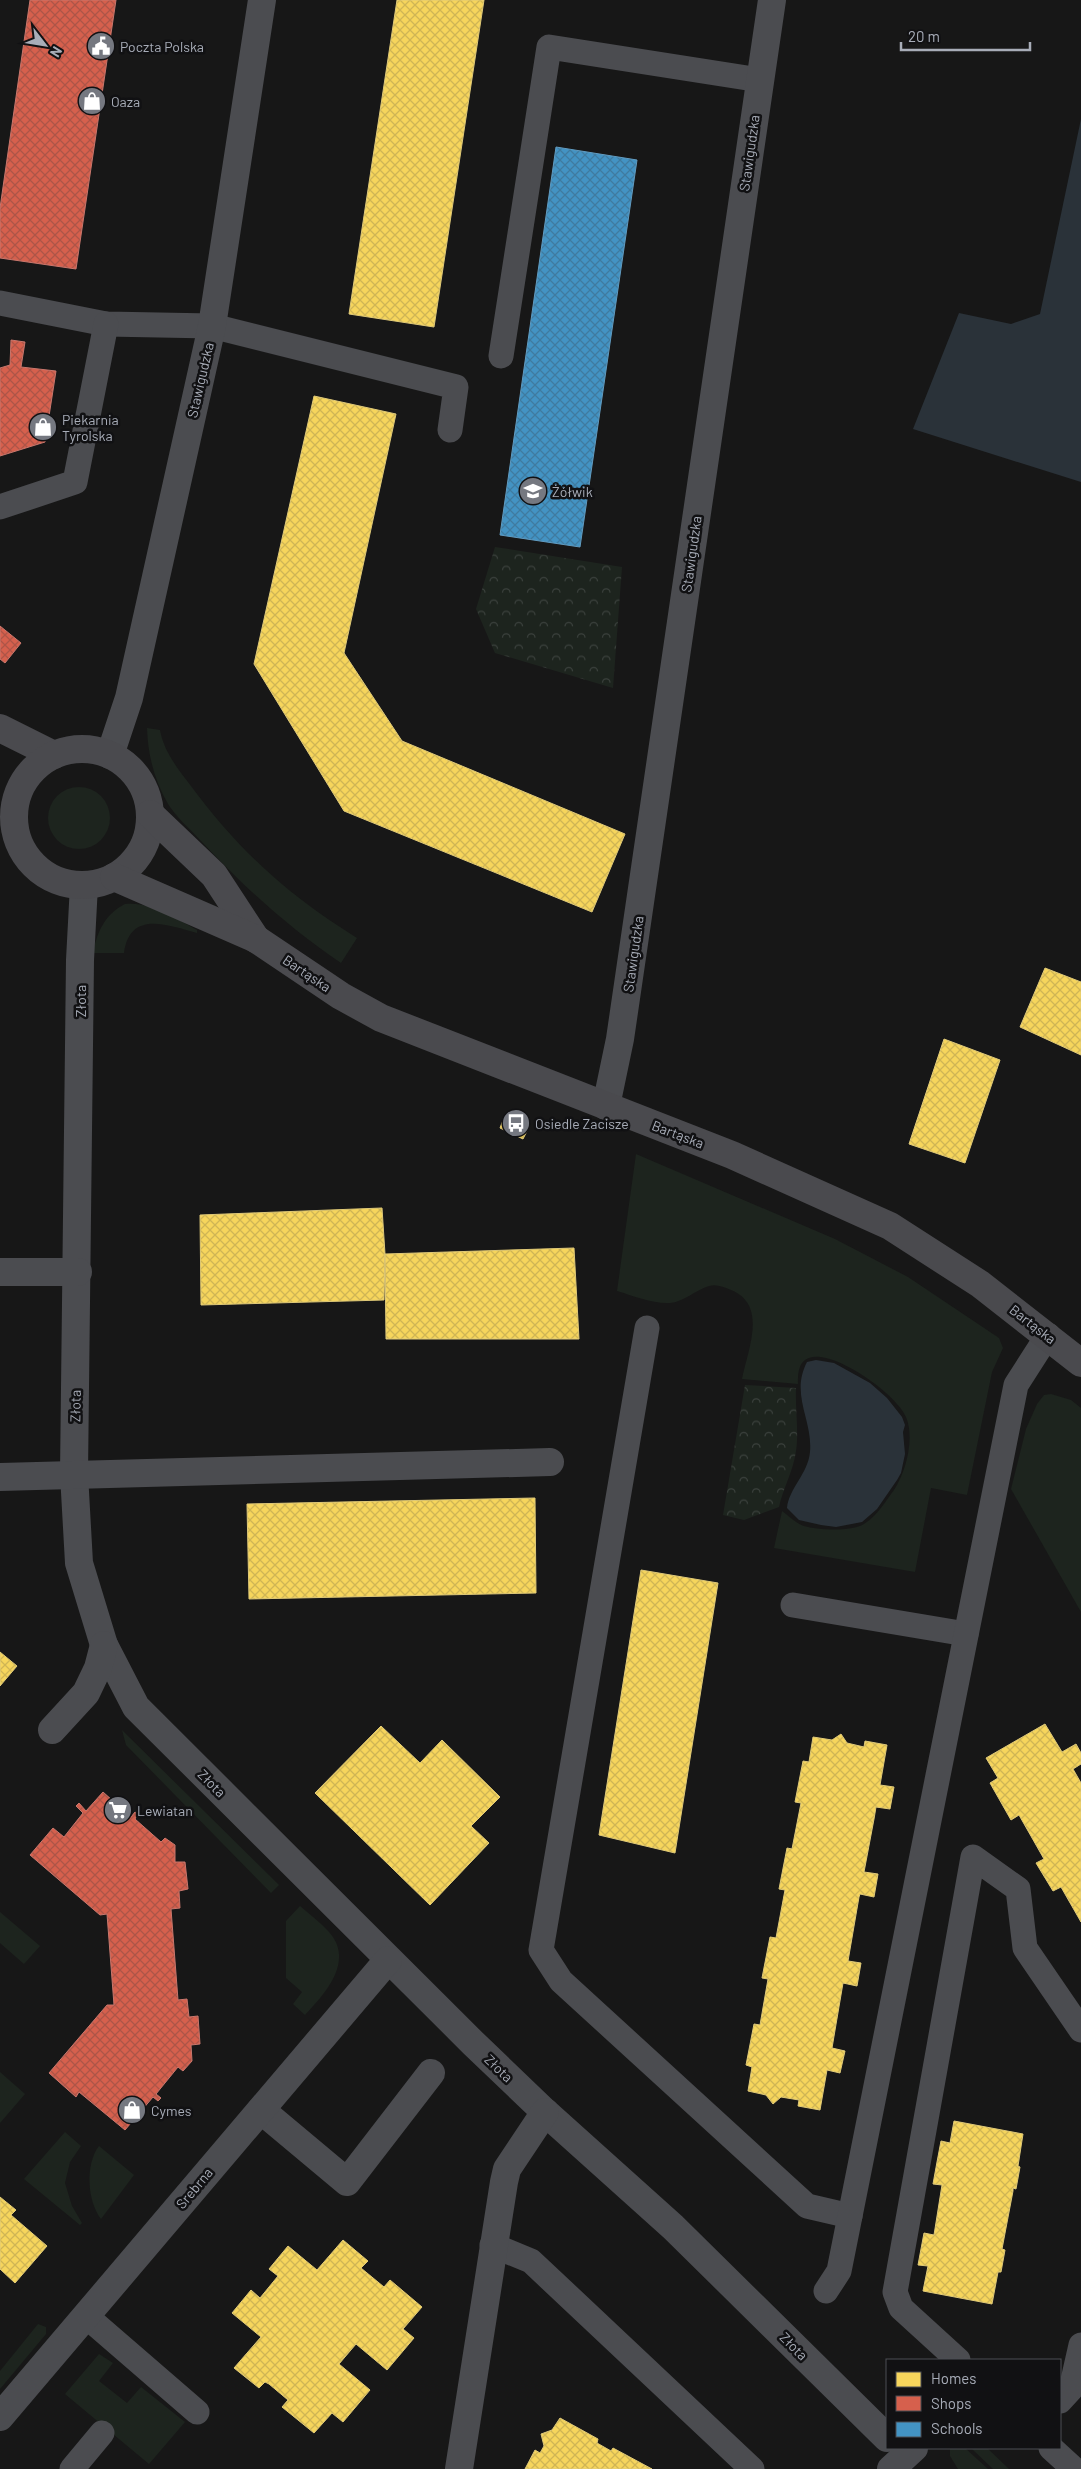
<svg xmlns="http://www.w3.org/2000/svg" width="1081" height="2469" font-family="Barlow,sans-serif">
	<defs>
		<pattern id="forest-crowns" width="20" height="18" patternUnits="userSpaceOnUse" patternTransform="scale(1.25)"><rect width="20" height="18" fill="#1d241e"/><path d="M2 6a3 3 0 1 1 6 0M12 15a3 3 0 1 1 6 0" fill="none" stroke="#3b413d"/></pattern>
		<pattern id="homes-cross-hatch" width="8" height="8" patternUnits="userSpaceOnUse" patternTransform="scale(1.25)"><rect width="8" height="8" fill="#f6d55c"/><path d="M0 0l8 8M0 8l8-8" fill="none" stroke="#cfb555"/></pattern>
		<pattern id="shops-cross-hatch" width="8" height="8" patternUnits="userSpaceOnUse" patternTransform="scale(1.25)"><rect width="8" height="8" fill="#d6604d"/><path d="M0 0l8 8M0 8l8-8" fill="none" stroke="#ad5548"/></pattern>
		<pattern id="schools-cross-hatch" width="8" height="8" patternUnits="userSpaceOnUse" patternTransform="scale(1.25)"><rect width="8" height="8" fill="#4393c3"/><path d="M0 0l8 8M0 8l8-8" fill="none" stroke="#3f7ba0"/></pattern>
	</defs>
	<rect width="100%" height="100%" fill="#171717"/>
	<g fill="#1d241e">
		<path d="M147,728L160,730C164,752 178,769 191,786C240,852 288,895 357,938L341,963C289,928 243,886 201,841C190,829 176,817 168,804C154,779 148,756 147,728Z"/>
		<circle cx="79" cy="818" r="31"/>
		<path d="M125,904C150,901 176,918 197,930V933C167,925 130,910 124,953H93C97,932 105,914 125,904Z"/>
		<path d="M636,1154L835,1239L908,1277L999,1338L1003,1348L992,1372L967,1495L931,1488L915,1572L774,1548L782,1511C789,1516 797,1524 804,1526C818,1530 851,1532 864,1524C877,1516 885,1502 894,1490C906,1472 915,1438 906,1417C897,1395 834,1349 809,1358C798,1362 798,1374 798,1384L742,1379C748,1349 768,1305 731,1290C724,1287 716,1284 709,1286C696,1290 683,1302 670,1303C653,1304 634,1296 617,1291Z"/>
		<path d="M1051,1394L1071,1400L1081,1408V1612L1011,1489L1026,1429L1037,1404L1044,1395Z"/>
		<path d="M122,1730L279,1885L271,1893L126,1745Z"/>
		<path d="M300,1906C309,1914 320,1922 329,1932C355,1961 325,1994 305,2015L293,2004L302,1992L286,1978V1921Z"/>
		<path d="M0,1912L40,1946L24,1964L0,1943Z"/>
		<path d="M0,2072L25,2094L0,2123Z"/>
		<path d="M65,2132L81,2146L70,2162L65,2183L72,2206L82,2223L80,2225L24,2179Z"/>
		<path d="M99,2146L134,2175L101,2219C87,2201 85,2164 99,2146Z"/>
		<path d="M38,2324L46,2327V2334L0,2389V2371Z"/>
		<path d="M99,2354L113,2363L99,2381L127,2403L141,2387L185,2422L149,2464L65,2394Z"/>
		<path d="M950,2448H965L988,2469H958L950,2456Z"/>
		<path d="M971,2448H987L1009,2469H993Z"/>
	</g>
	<g fill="url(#forest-crowns)">
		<path d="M495,547L622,567L613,688L495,653L476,609Z"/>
		<path d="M745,1385L796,1388C795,1409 799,1431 796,1451C793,1472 783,1488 779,1507L744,1520L723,1515Z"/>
	</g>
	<g fill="#2a3239">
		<path d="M1081,119V482L913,429L959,313L1011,324L1040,314Z"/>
		<path d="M816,1360L834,1363L870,1383L887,1398L902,1417L905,1425L903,1432L905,1454L901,1473L897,1480L877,1509L862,1522L836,1527L821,1525L799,1520L787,1508C789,1488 808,1474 810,1452C813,1420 790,1395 807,1362Z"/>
	</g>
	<g fill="url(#homes-cross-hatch)" stroke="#dfc978">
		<path d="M397,0H484L434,327L349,314Z"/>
		<path d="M314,396L396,414L344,653L402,741L625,834L592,912L344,811L254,664Z"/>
		<path d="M1045,968L1081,982V1055L1020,1027Z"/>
		<path d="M944,1039L1000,1060L965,1163L909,1144Z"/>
		<path d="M503,1120L527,1131L523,1139L500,1128Z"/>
		<path d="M382,1208L385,1254L384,1300L201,1305L200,1215Z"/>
		<path d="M574,1248L579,1339H386L385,1254Z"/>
		<path d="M535,1498L536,1593L249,1599L247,1504Z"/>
		<path d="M641,1570L718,1583L675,1853L599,1835Z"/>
		<path d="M0,1652L17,1666L0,1686Z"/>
		<path d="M1045,1724L1062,1752L1076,1744L1081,1753V1764L1073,1769L1081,1783V1922L1061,1887L1053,1891L1036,1863L1044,1859L1019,1815L1011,1820L990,1783L998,1778L986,1758Z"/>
		<path d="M381,1726L420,1763L442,1740L500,1797L471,1826L489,1843L430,1905L315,1793Z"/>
		<path d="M841,1734L847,1743L864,1747L865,1741L887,1745L880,1785L894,1787L890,1809L876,1807L874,1819L864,1872L878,1874L874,1897L860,1894L859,1897L848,1961L861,1963L857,1986L843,1983L832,2048L845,2051L840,2073L827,2070L820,2110L798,2106L799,2100L781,2097L773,2104L766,2095L748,2091L752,2067L746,2065L754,2024L760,2025L768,1979L762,1978L770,1937L776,1938L785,1890L779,1889L787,1848L792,1849L801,1803L795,1802L803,1761L809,1762L813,1737L832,1740Z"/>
		<path d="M954,2121L1023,2134L1018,2166L1020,2167L1016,2189L1013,2188V2191L1002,2249L1005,2250L1001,2272H998L992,2304L923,2291L928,2266L918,2265L924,2233L934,2235L942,2185L933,2184L937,2162L941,2141L950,2143Z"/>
		<path d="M0,2197L16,2210L11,2215L47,2246L15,2283L0,2269Z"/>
		<path d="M343,2240L368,2261L361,2268L384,2287L390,2280L422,2307L403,2329L414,2338L387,2370L356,2344L339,2364L370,2390L343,2422L332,2413L314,2433L282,2407L288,2400L269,2384L265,2382L259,2388L234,2368L261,2337L232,2313L251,2290L260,2298L278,2276L269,2269L288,2246L317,2270Z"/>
		<path d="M560,2418L598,2439L597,2443L611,2451L613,2448L652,2469H525L535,2450L540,2453L544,2446L541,2434L552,2430Z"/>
	</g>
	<g fill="url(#shops-cross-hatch)" stroke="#c8776d">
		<path d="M30,0H116L76,269L0,258V208Z"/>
		<path d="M11,340L25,342L21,367L56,371L45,442L0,456V368L10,365Z"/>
		<path d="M0,626L21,643L5,663L0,659Z"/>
		<path d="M103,1792L131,1817L135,1812L138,1814L135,1819L161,1842L165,1838L175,1845V1862H185L188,1889L179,1891L180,1908L171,1909L178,2000L187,1999L189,2017L198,2016L200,2044L191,2045L192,2061L183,2071L178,2067L156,2094L161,2098L158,2101L153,2097L125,2130L79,2092L76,2097L49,2073L107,2005H114L107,1914L100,1915L30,1855L53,1828L64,1837L83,1813L76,1806L79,1803L86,1811Z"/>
	</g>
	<path fill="url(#schools-cross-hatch)" stroke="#619bc0" d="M556,147L637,160L580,547L500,535Z"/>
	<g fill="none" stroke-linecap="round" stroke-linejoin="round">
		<g stroke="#4b4c50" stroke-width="25">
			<path d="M0,303L106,324L212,326L456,387L450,430"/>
			<path d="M501,356L549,47L760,80"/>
			<path d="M0,507L75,482L106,324"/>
			<path d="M647,1328L541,1950L561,1981L807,2206L850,2216"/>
			<path d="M793,1605L966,1634"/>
			<path d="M492,2245L531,2261L752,2469"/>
			<path d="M826,2291L839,2271L1016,1385L1048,1335"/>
			<path d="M86,2316L197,2412"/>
			<path d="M958,2360L901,2308L895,2292L973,1857L1018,1889L1025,1948L1081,2030"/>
			<path d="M1060,2401L1071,2389L1081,2345"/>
			<path d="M1051,2448L1074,2469"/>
			<path d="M72,2469L102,2433"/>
		</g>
		<g stroke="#4b4c50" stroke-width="28">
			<path d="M110,755L129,698L212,326L262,0"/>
			<path d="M84,885L80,960L74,1474L79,1563L104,1645L136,1707L474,2044L545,2112L673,2227L887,2438"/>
			<path d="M606,1106L620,1039L772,0"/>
			<path d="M0,1272H78"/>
			<path d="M0,1477L550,1462"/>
			<path d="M52,1730L86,1693L98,1668L104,1645"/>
			<path d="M261,2110L347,2182L431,2073"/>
			<path d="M0,2417L388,1960"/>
			<path d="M459,2469L504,2182L507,2169L545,2112"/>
			<path d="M891,2469L914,2448"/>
		</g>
		<g stroke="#4a4a4e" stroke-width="28">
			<path d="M0,728L54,755"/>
			<circle cx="82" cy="817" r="68"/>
			<path d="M150,814L214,875L256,939"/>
			<path d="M114,877L256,939L341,996L381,1018L732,1155L890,1226L980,1284L1081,1363"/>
		</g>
	</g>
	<defs>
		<symbol id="civic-disc" viewBox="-11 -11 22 22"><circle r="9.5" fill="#757880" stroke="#111113"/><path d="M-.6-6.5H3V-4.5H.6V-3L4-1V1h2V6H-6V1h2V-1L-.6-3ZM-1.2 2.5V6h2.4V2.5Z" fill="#fff"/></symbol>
		<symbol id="shop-disc" viewBox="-11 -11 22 22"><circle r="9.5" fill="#757880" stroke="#111113"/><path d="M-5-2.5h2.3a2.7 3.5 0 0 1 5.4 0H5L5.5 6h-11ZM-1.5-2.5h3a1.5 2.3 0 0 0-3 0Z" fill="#fff"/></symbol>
		<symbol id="school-disc" viewBox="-11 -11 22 22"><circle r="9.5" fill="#757880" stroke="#111113"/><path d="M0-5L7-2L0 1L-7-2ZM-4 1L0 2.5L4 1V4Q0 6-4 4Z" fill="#fff"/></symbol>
		<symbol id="bus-disc" viewBox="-11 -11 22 22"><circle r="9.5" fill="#757880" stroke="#111113"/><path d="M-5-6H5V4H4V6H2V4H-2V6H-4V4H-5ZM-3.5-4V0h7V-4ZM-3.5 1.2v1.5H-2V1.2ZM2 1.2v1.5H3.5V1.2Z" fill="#fff"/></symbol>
		<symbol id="supermarket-disc" viewBox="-11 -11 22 22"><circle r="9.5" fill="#757880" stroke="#111113"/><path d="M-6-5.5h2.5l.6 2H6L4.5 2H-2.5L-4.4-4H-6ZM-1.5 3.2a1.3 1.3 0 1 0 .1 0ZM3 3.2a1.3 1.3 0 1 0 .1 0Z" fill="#fff"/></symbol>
	</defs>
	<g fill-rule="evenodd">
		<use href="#civic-disc" x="85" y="30" width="32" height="32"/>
		<use href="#shop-disc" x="76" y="85" width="32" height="32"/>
		<use href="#shop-disc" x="27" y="411" width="32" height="32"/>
		<use href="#school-disc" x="517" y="475" width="32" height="32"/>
		<use href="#bus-disc" x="500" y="1107" width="32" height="32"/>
		<use href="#supermarket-disc" x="102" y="1794" width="32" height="32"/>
		<use href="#shop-disc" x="116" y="2094" width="32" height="32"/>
	</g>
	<g text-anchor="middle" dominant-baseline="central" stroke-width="5" stroke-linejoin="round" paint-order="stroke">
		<g font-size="14" fill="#a8adb8" stroke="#111113" text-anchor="start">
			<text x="120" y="46">Poczta Polska</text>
			<text x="111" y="101">Oaza</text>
			<text x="62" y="419">Piekarnia<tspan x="62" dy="16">Tyrolska</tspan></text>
			<text x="552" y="491">Żółwik</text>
			<text x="535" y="1123">Osiedle Zacisze</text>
			<text x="137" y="1810">Lewiatan</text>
			<text x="151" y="2110">Cymes</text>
		</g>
		<g font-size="14" fill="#a8adb8" stroke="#111113">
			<text transform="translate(749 153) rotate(-82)">Stawigudzka</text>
			<text transform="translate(200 380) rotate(-77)">Stawigudzka</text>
			<text transform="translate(691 554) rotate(-82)">Stawigudzka</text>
			<text transform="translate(633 954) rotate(-82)">Stawigudzka</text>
			<text transform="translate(307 973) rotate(34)">Bartąska</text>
			<text transform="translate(80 1001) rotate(-90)">Złota</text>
			<text transform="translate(678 1134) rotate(21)">Bartąska</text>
			<text transform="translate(1033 1324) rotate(38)">Bartąska</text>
			<text transform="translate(75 1406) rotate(-89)">Złota</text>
			<text transform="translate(212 1783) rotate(45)">Złota</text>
			<text transform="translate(499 2068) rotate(44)">Złota</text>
			<text transform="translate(194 2188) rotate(-50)">Srebrna</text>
			<text transform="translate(794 2346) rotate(45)">Złota</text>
		</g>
	</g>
	<rect x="886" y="2359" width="175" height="90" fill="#111113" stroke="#4d4f55"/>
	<rect x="896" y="2372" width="25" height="15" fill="#f6d55c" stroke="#4d4f55"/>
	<text x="931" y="2384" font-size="15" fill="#a8adb8">Homes</text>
	<rect x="896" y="2396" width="25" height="15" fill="#d6604d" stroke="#4d4f55"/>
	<text x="931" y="2409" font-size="15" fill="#a8adb8">Shops</text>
	<rect x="896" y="2422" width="25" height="15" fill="#4393c3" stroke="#4d4f55"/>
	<text x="931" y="2434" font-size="15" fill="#a8adb8">Schools</text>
	<g transform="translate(45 45) rotate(121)" stroke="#111113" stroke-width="4" paint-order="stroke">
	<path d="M0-4L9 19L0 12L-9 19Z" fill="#a8adb8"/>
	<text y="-8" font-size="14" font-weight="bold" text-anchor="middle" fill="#a8adb8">N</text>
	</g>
	<path d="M901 42v8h129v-8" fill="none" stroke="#a8adb8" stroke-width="2.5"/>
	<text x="908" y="42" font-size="15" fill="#a8adb8" stroke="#111113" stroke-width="4" paint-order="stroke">20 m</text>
</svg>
